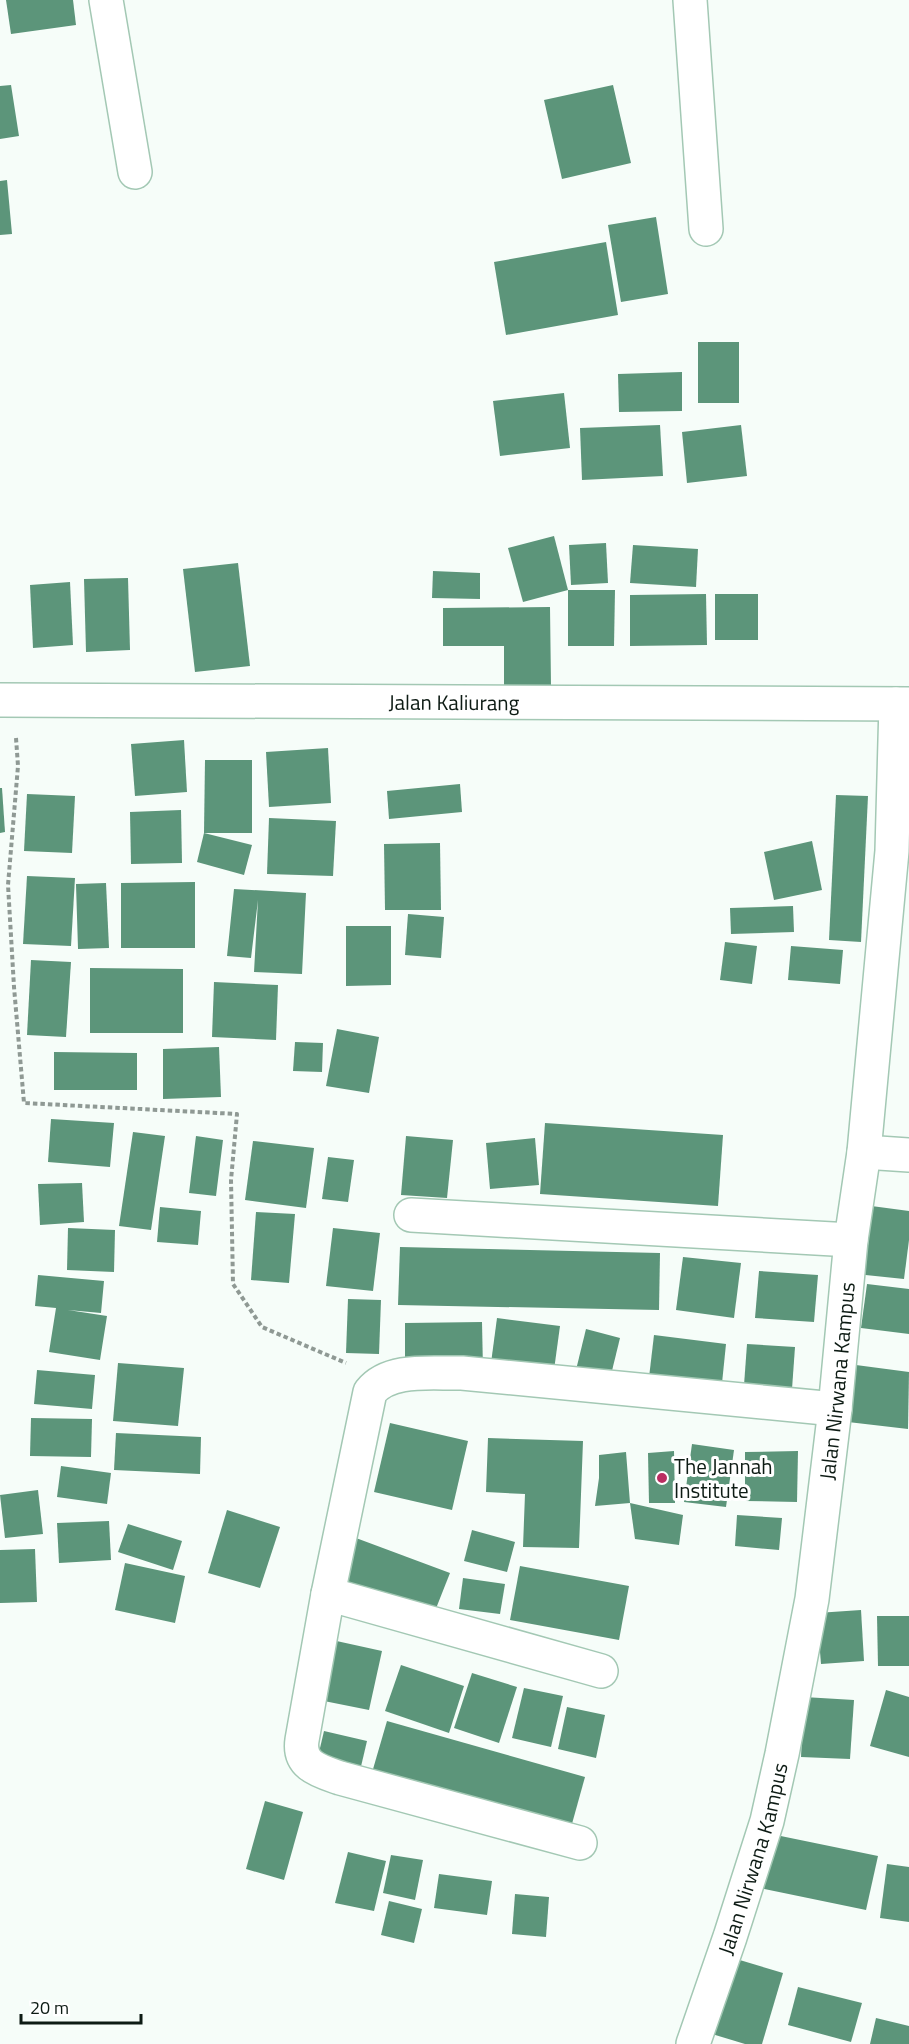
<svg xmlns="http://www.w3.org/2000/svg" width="909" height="2044" font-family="'Titillium Web',sans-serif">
	<rect width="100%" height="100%" fill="#f6fdf9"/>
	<g fill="#5c957a">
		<path d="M6,0H73L76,25L11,34Z"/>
		<path d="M11,85L19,136L0,139V86Z"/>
		<path d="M613,85L631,163L562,179L544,100Z"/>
		<path d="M7,180L12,234L0,235V181Z"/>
		<path d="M656,217L668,294L621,302L608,225Z"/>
		<path d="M606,242L618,315L506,335L494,262Z"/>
		<rect x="698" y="342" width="41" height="61"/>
		<path d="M682,372V411L619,412L618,374Z"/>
		<path d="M564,393L570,448L500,456L493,401Z"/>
		<path d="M660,425L663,476L582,480L580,428Z"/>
		<path d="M741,425L747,476L687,483L682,432Z"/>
		<path d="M554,536L568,590L523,602L508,548Z"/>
		<path d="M606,543L608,583L571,585L569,545Z"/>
		<path d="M633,545L698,549L696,587L630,583Z"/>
		<path d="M238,563L250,666L195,672L183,569Z"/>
		<path d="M433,571L480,573V599L432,598Z"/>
		<path d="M128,578L130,650L86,652L84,579Z"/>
		<path d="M70,582L73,645L33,648L30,585Z"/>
		<path d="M568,590H615L614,646H568Z"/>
		<path d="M706,594L707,645L630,646V595Z"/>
		<rect x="715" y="594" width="43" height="46"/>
		<path d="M550,607L551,686L504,687V646H443V608Z"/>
		<path d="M184,740L187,792L135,796L131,744Z"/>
		<path d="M328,748L331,803L269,807L266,752Z"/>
		<path d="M205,760H252V833H204Z"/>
		<path d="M460,784L462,812L389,819L387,791Z"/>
		<path d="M0,788H2L5,832L0,833Z"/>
		<path d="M27,794L75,796L72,853L24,851Z"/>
		<path d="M836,795L868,796L861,942L829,940Z"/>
		<path d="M181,810L182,863L131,864L130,812Z"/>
		<path d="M269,818L336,821L333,876L267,874Z"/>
		<path d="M204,833L252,845L244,875L197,862Z"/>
		<path d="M812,841L822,890L774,900L764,852Z"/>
		<path d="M440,843L441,910H385L384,844Z"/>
		<path d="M27,876L75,878L71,946L23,944Z"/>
		<path d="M195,882V948H121V883Z"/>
		<path d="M106,883L109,948L78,949L76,884Z"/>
		<path d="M234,889L306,893L302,974L254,972L258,900L251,958L227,956Z"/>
		<path d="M793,906L794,932L731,934L730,908Z"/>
		<path d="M408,914L444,917L441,958L405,955Z"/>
		<path d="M346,926H391V985L346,986Z"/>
		<path d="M725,942L757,946L752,984L720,980Z"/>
		<path d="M791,946L843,950L840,984L788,980Z"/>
		<path d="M31,960L71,962L66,1037L27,1035Z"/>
		<path d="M90,968L183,969V1033H90Z"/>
		<path d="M214,982L278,985L276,1040L212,1037Z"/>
		<path d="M337,1029L379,1037L369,1093L326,1086Z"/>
		<path d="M295,1042L323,1043L322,1072L293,1071Z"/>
		<path d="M219,1047L221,1097L163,1099V1049Z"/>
		<path d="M54,1052L137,1053V1090H54Z"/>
		<path d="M51,1119L114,1123L110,1167L48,1162Z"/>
		<path d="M545,1123L723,1135L718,1206L540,1194Z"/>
		<path d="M133,1132L165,1136L151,1230L119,1226Z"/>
		<path d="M196,1136L223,1140L216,1196L189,1193Z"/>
		<path d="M406,1136L453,1140L447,1198L401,1195Z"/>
		<path d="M535,1138L539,1185L490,1189L486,1143Z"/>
		<path d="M253,1141L314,1148L306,1208L245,1200Z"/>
		<path d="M328,1157L354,1160L348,1202L322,1199Z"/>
		<path d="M82,1183L84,1222L40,1225L38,1184Z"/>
		<path d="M864,1205L909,1211V1240L904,1279L856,1274Z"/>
		<path d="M160,1207L201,1211L198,1245L157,1242Z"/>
		<path d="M256,1212L295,1214L289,1283L251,1280Z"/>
		<path d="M68,1228L115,1230L114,1272L67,1270Z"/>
		<path d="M333,1228L380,1233L373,1291L326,1286Z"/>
		<path d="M400,1247L660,1253L659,1310L398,1305Z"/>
		<path d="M683,1257L741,1263L734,1318L676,1310Z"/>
		<path d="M759,1271L818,1275L814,1322L755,1318Z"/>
		<path d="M38,1275L104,1281L101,1313L68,1310L107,1316L100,1360L49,1352L56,1308L35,1306Z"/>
		<path d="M867,1284L909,1289V1334L861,1328Z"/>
		<path d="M348,1299L381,1300L379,1354L346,1353Z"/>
		<path d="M497,1318L560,1326L554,1370L491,1363Z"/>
		<path d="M482,1322L483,1370L405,1371V1323Z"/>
		<path d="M586,1329L620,1338L609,1383L575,1374Z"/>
		<path d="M654,1335L726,1344L721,1393L648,1386Z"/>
		<path d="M747,1344L795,1347L791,1403L743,1399Z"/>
		<path d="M118,1363L184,1368L178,1426L113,1421Z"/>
		<path d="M856,1365L909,1372L908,1429L848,1422Z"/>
		<path d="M37,1370L95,1375L92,1409L34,1404Z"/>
		<path d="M31,1418L92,1419L91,1457L30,1456Z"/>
		<path d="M390,1423L468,1441L452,1510L374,1492Z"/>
		<path d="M116,1433L201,1437L200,1474L114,1470Z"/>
		<path d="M488,1438L583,1441L579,1548L523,1547L525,1494L486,1492Z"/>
		<path d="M692,1444L734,1450L726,1507L684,1502Z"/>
		<path d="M674,1451L675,1503H649L648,1453Z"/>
		<path d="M798,1451L797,1502L745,1501V1452Z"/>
		<path d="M626,1452L630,1503L595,1506L599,1478V1455Z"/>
		<path d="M61,1466L111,1473L107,1504L57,1497Z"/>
		<path d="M38,1490L43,1534L5,1538L0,1495Z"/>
		<path d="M630,1503L683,1515L679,1545L635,1539Z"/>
		<path d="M227,1510L280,1527L260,1588L208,1573Z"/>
		<path d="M737,1515L782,1518L779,1550L735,1546Z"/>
		<path d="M109,1521L111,1560L59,1563L57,1523Z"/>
		<path d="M128,1524L182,1541L173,1570L118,1552Z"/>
		<path d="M472,1530L515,1542L507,1572L464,1561Z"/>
		<path d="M356,1538L450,1573L433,1616L340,1580Z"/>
		<path d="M35,1549L37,1602L0,1603V1550Z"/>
		<path d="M125,1563L185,1576L175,1623L115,1610Z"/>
		<path d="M520,1566L629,1586L619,1640L510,1620Z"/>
		<path d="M463,1578L505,1584L500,1614L459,1609Z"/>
		<path d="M861,1610L864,1661L821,1664L817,1613Z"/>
		<path d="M877,1616H909V1666H878Z"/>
		<path d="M332,1640L382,1651L369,1710L319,1700Z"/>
		<path d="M401,1665L464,1686L449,1733L385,1711Z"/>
		<path d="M472,1673L517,1687L499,1743L454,1728Z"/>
		<path d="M524,1688L563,1696L551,1747L512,1738Z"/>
		<path d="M886,1690L909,1697V1757L870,1746Z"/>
		<path d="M804,1697L854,1700L850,1759L801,1757Z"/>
		<path d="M567,1707L605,1715L596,1758L558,1749Z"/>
		<path d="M387,1721L585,1777L570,1831L371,1776Z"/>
		<path d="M324,1731L367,1741L359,1775L316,1765Z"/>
		<path d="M265,1801L303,1812L284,1880L246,1869Z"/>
		<path d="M771,1834L878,1856L866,1910L759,1888Z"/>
		<path d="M348,1852L386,1861L374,1911L335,1903Z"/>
		<path d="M391,1855L423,1860L415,1900L383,1893Z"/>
		<path d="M887,1864L909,1867V1922L880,1918Z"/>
		<path d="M439,1874L492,1881L487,1915L434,1908Z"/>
		<path d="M515,1894L549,1897L546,1937L512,1934Z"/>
		<path d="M389,1901L422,1909L414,1943L381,1935Z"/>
		<path d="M733,1958L783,1973L762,2044H745L712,2034Z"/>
		<path d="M798,1987L862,2003L851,2042L788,2025Z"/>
		<path d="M876,2018L909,2026V2044H870Z"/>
	</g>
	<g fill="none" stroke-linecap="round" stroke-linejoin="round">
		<defs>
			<g id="minor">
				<path d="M106,0L135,172"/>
				<path d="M690,0L706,229"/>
				<path id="s1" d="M0,700L909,704"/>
				<path d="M864,1152L909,1155"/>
				<path d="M411,1215L851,1240"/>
				<path d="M328,1594L601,1671"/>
				<path d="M580,1843L340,1778C320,1771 298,1766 302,1740L328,1594L370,1392C390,1367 433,1374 462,1373L835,1409"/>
				<path id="s2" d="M693,2044L730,1937L767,1821L782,1754L812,1599L835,1409L851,1240L864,1152L892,851L896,704"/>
			</g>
		</defs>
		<use href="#minor" stroke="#a3c8b4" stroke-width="36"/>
		<path stroke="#8f9994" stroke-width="4" stroke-dasharray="4.5 3" stroke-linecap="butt" d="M16,738L18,766L8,885L14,987L24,1103L237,1114L231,1180L233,1284L262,1327L346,1363"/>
		<use href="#minor" stroke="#fff" stroke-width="33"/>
	</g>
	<circle fill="#ba2d61" stroke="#fff" stroke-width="2" cx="662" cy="1478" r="6"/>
	<g text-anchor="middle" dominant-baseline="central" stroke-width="6" stroke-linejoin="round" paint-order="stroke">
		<g font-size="21" fill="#0d1b14" stroke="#fff">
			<text stroke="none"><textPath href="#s1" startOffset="454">Jalan Kaliurang</textPath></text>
			<text stroke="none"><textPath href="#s2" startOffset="681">Jalan Nirwana Kampus</textPath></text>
			<text stroke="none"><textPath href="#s2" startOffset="195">Jalan Nirwana Kampus</textPath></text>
		</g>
		<g font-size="21" fill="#0d1b14" stroke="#fff" text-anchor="start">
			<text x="674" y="1466">The Jannah<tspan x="674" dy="24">Institute</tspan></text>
		</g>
	</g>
	<path d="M21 2014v9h120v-9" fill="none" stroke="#0d1b14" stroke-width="3"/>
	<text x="30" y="2014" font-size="18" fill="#0d1b14" stroke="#ffffff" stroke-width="4.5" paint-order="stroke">20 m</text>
</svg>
